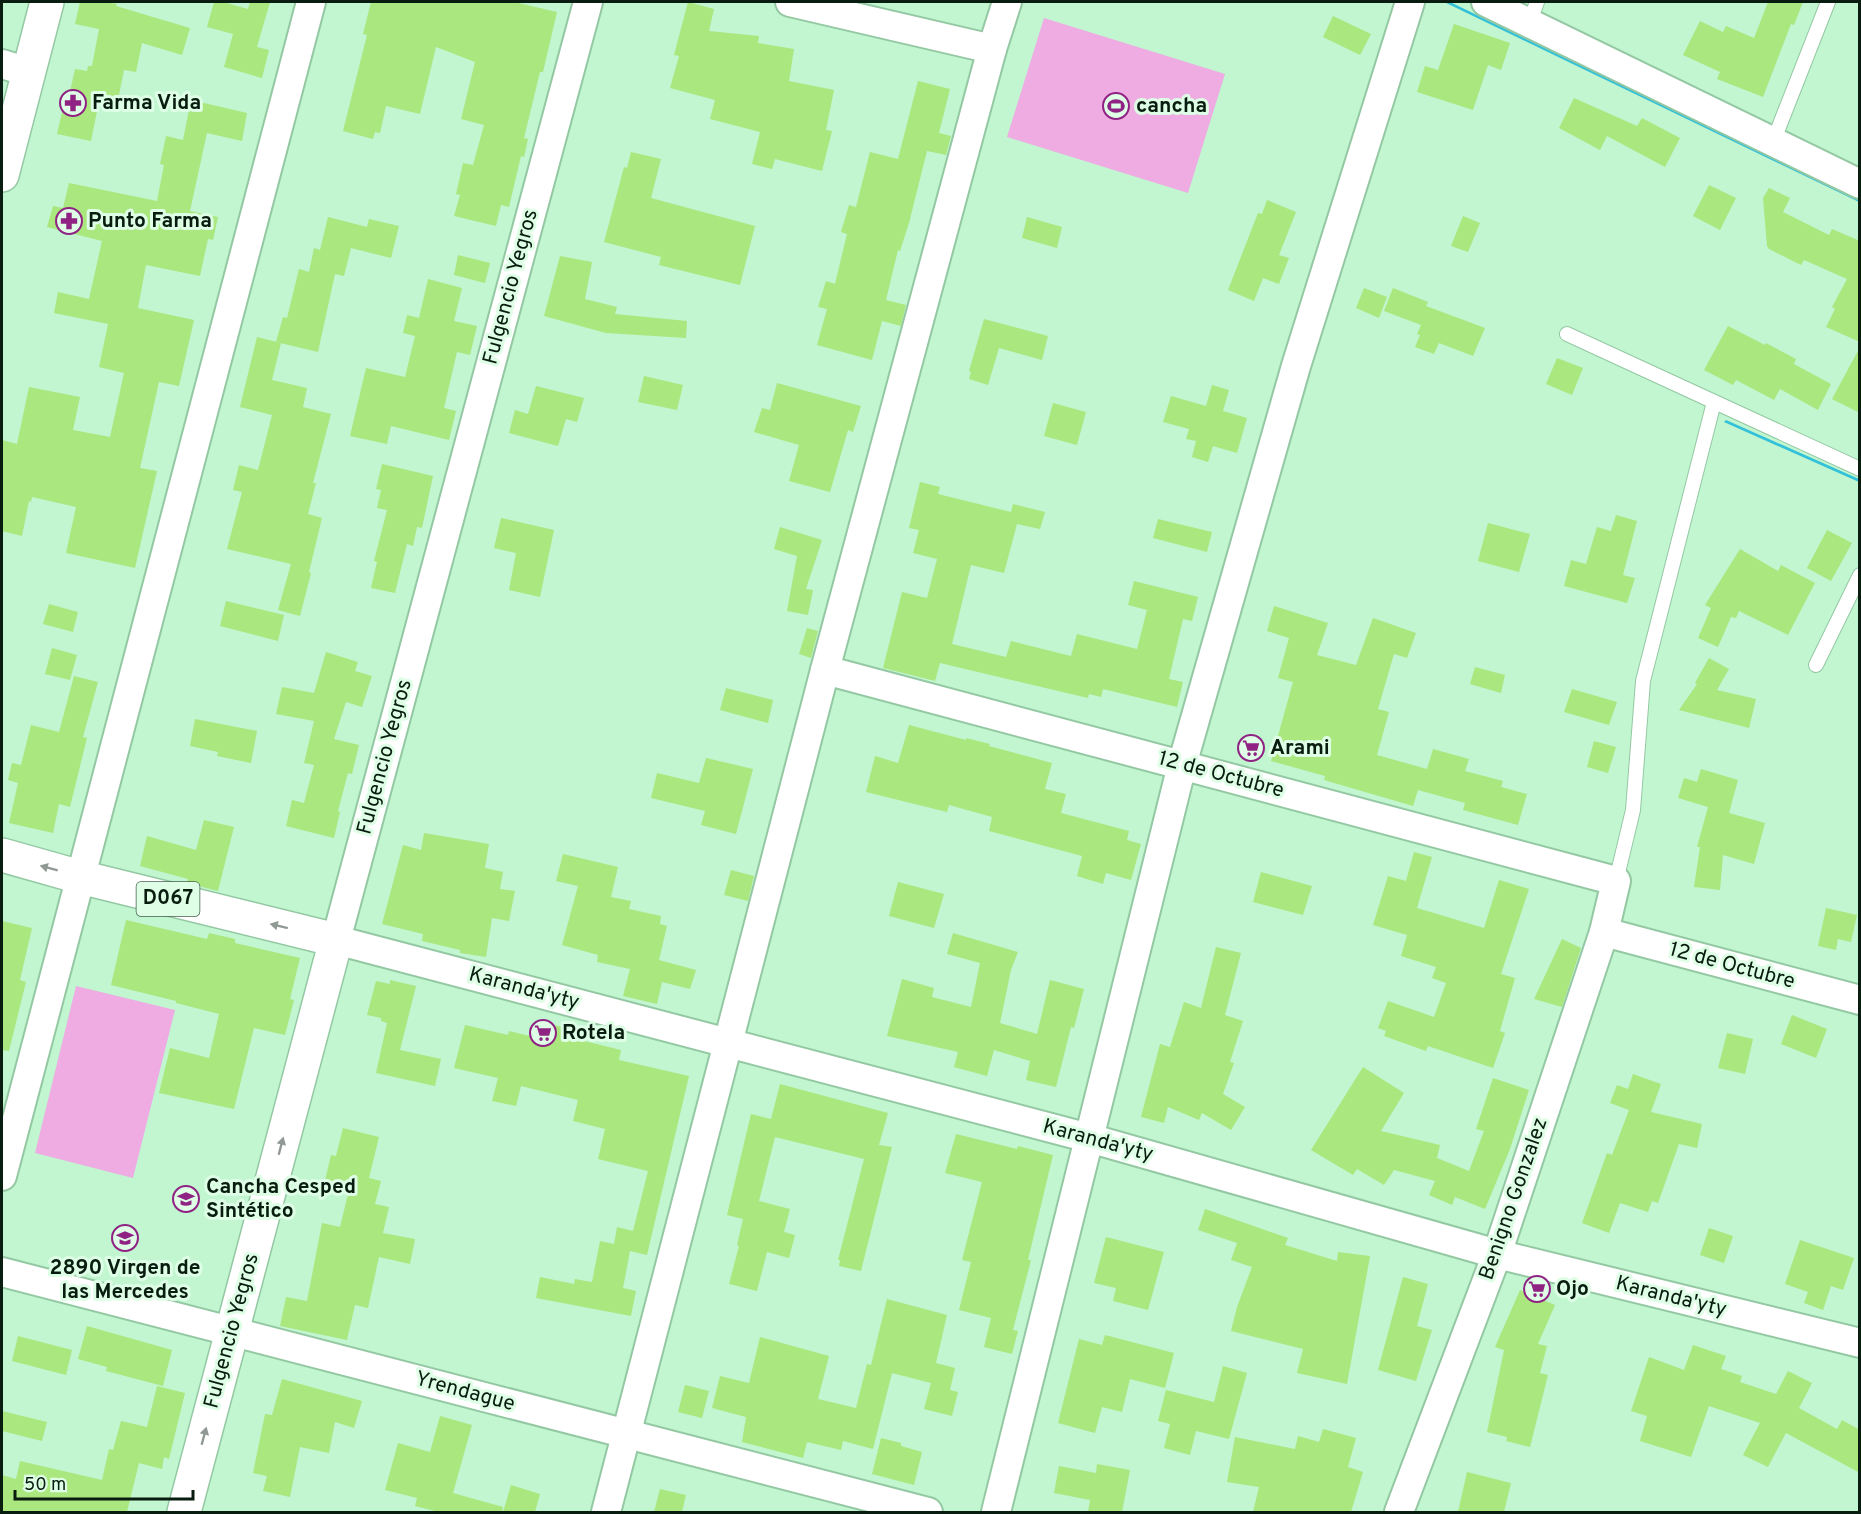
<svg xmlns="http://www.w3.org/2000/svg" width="1861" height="1514" font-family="Overpass,sans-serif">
	<rect width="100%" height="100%" fill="#c1f6d0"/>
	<g fill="#eeace2">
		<path d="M1044,18L1225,74L1188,193L1007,137Z"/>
		<path d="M76,986L175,1010L133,1178L35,1153Z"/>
	</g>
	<g fill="#33c0d9">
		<path d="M1444,2H1450L1859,200V202Z"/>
		<path d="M1726,420L1859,479V482L1724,422Z"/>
	</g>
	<g fill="#aae77f">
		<path d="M80,2H105L117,4L116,6L190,28L182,55L142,43L136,72L124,70L117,105L99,101L91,141L57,134L66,95L69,96L75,69L87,71L88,66H92L99,29L75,24Z"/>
		<path d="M214,2H223L248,9L250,2H270L257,47L269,50L262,78L224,67L233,34L207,27Z"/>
		<path d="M371,2H514L557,12L543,72H540L524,138L528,139L524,157L521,156L509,207L501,205L496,226L454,216L460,195L456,194L463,163L473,165L484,125L461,119L475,62L436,47L420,114L386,106L380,133L375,132L373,139L343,131L367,35L363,34Z"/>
		<path d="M688,2L714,9L709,31L759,36L758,43L794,49L789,81L834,90L826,130L832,131L822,171L775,159L772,169L752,164L760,132L710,119L715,100L670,88L679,56L674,55Z"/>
		<path d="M1768,2H1803L1794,25L1791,24L1763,97L1717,79L1720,72L1683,55L1700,21L1723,32L1726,26L1754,38Z"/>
		<path d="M1333,16L1371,34L1360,55L1323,37Z"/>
		<path d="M1454,24L1510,43L1501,70L1488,65L1473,110L1417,92L1425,66L1438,70Z"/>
		<path d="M918,81L950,89L939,133L951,136L946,155L927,151L909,223L900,251L898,250L886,300L906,305L901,326L882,321L872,360L817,345L827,309L818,307L826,281L835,284L847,234L841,232L849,205L856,207L870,152L898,159Z"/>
		<path d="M1574,98L1637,126L1642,118L1680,138L1665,167L1607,136L1600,150L1559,128Z"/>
		<path d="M191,100L247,113L242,141L207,133L190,211L218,217L213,240L208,239L200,276L146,265L138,308L194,320L179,386L159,382L140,468L157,471L135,568L66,553L76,507L32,497L31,502L29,501L22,536L2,531V440L17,444L29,387L80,397L73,430L110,437L124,373L99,367L108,324L54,313L58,292L89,299L102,241L47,227L53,206L63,208L69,183L157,201L164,165L160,164L166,136L183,140Z"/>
		<path d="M631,152L661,159L651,198L755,226L740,285L659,265L661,257L604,242L624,167L627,168Z"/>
		<path d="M1709,185L1736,198L1720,230L1693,216Z"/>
		<path d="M1769,188L1790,198L1783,212L1829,235L1832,229L1860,241V342L1826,327L1835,309L1832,307L1847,279L1804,260L1801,265L1769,249L1767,246L1763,198Z"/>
		<path d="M1267,200L1296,212L1279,255L1289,258L1279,284L1263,278L1254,301L1228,290L1258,213L1262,214Z"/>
		<path d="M1463,216L1480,223L1468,252L1451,246Z"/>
		<path d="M328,217L367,227L369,219L399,226L391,258L351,248L344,276L335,274L318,352L276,342L283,317L287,318L299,269L309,272L314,248L320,250Z"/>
		<path d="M1027,217L1062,227L1057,248L1022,238Z"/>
		<path d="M458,255L490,263L485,283L454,275Z"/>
		<path d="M560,256L592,262L585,299L617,307L615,314L687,321L686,338L606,333L544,316Z"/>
		<path d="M428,279L462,288L454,321L477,326L470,355L457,352L444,408L456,411L449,440L391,426L387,444L350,436L366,368L405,377L415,336L403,333L407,315L419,318Z"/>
		<path d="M1364,288L1387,297L1379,318L1356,308Z"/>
		<path d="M1393,288L1428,302L1426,306L1485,328L1473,356L1439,343L1434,354L1415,347L1420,335L1417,334L1421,325L1384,311Z"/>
		<path d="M984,319L1048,336L1042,360L999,348L988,385L969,379L971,372L969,371Z"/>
		<path d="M1728,326L1765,345L1766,343L1796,359L1794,364L1831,384L1818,410L1780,389L1774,400L1736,380L1733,385L1704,370Z"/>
		<path d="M257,337L281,343L272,380L307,388L303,407L331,414L313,483H316L308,514L322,518L309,572L311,573L300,616L278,610L291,564L227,549L242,492L233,490L239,465L258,470L272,415L240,407Z"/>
		<path d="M1860,347V413L1832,399Z"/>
		<path d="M1557,358L1583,368L1572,395L1546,384Z"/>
		<path d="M644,376L683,385L677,410L638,402Z"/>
		<path d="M777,383L861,406L853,432L848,430L830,492L789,481L799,445L754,432L762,408L770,410Z"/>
		<path d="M1212,385L1229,390L1223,411L1247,418L1237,453L1213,446L1208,462L1192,457L1196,441L1186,439L1189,429L1163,422L1171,396L1206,406Z"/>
		<path d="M536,386L584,398L577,422L566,419L558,446L509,433L515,410L528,414Z"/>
		<path d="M1053,403L1086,412L1077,445L1044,436Z"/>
		<path d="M382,464L433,476L422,528L417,527L413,546L407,544L395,593L371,588L377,562L374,561L387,510L377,508L381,490L376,489Z"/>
		<path d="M920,482L940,487L938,494L1011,512L1013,504L1045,512L1040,529L1017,524L1004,573L971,565L952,644L1006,657L1011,641L1071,656L1077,634L1137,649L1147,610L1128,605L1134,581L1198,597L1192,621L1183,619L1169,679L1183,682L1177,707L1103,689L1101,697L1089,694L1088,698L940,663L935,681L883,668L902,592L927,598L937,559L913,553L919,530L909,528Z"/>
		<path d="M1616,515L1637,521L1623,575L1635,578L1627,603L1564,586L1571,560L1586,564L1597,527L1611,531Z"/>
		<path d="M501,518L554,530L540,597L509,590L516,553L494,548Z"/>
		<path d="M1158,519L1212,532L1207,552L1153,538Z"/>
		<path d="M1488,523L1530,534L1519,572L1478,561Z"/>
		<path d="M780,527L822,540L806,589L813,590L808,615L787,611L797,556L774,549Z"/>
		<path d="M1827,530L1852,543L1831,581L1807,568Z"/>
		<path d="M1740,549L1778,571L1781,565L1815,583L1788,635L1739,611L1736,618L1731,617L1718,647L1698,638L1711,608L1705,605Z"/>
		<path d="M226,601L284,615L278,641L220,626Z"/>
		<path d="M49,604L78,612L73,632L43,624Z"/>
		<path d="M1274,606L1328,623L1317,655L1356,665L1373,618L1416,633L1407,658L1394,654L1378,709L1389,712L1377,755L1427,769L1433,749L1469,759L1465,771L1503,781L1501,787L1527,794L1518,825L1463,810L1465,803L1418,790L1413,806L1324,780L1325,776L1271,761L1293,682L1278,678L1289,638L1267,631Z"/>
		<path d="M807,628L818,631L811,658L799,654Z"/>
		<path d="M52,648L77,655L70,680L45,674Z"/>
		<path d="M326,652L358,662L355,671L372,676L362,707L346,702L334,739L359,745L352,774L348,773L338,811L340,812L334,838L286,826L292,800L304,803L314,765L304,763L314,721L276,714L282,687L314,693Z"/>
		<path d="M1709,658L1729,669L1717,690L1756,699L1749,728L1679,710L1697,684L1695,683Z"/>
		<path d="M1475,667L1505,675L1501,693L1470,684Z"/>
		<path d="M74,676L98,682L83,737L87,738L70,807L59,804L53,833L9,823L18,783L8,780L12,763L21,765L31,725L59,732Z"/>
		<path d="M726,688L773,700L768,723L720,710Z"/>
		<path d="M1572,689L1617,702L1609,725L1564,712Z"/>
		<path d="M195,719L257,731L251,763L217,756L218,752L190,746Z"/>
		<path d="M909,725L966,740V738L990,744L989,746L1052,763L1045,789L1066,794L1061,813L1129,831L1127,840L1141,844L1131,880L1106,873L1103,884L1077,876L1082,856L989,831L992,817L949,805L947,812L866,792L875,756L898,763Z"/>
		<path d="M1594,741L1616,747L1608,773L1587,767Z"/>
		<path d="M706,758L753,769L736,834L701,825L705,811L651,798L657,773L699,783Z"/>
		<path d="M1701,769L1738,780L1729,813L1765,823L1754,864L1723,855L1720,890L1694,887L1700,847H1697L1708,807L1678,798L1684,778L1697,782Z"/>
		<path d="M204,820L234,827L218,891L187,883L188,879L140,866L147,836L196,850Z"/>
		<path d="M424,833L489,844L485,868L503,872L500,889L515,891L509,921L492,918L486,957L460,953V950L422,941L423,934L382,924L403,845L421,850Z"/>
		<path d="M1414,852L1432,857L1417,908L1484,928L1499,880L1529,889L1501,974L1515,978L1500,1031L1505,1033L1493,1068L1428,1046L1426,1051L1384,1036L1386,1031L1378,1028L1388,1001L1434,1017L1446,983L1432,978L1436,967L1401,956L1407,935L1373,925L1388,876L1406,881Z"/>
		<path d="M563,854L618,867L611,897L631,901L629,909L661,916L660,924L667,926L659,960L696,970L690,989L662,982L657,1004L623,996L630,969L597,962L598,955L562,945L578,886L556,881Z"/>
		<path d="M731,870L754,876L748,901L724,895Z"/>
		<path d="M1261,872L1312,886L1303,915L1253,902Z"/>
		<path d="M898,882L944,894L934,928L889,916Z"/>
		<path d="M1826,908L1857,915L1851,942L1838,939L1836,950L1818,946Z"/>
		<path d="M126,920L207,939L209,933L235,939V943L300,958L290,999L294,1000L285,1035L254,1028L234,1109L159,1093L170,1048L209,1058L219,1014L176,1003V1001L111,985Z"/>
		<path d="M2,921L32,928L20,980L26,982L9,1051L2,1050Z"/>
		<path d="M953,933L1018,952L1011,970L1000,1023L1037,1034L1050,980L1084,989L1074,1028L1071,1027L1056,1087L1026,1080L1030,1061L994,1050L987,1076L954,1067L958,1052L887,1036L902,979L934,988L932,997L971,1007L980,963L947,954Z"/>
		<path d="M1562,939L1581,948L1562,1007L1534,999Z"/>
		<path d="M1216,947L1241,953L1225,1015L1243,1021L1230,1062L1234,1063L1223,1094L1245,1107L1231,1130L1202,1113L1199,1120L1168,1107L1164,1123L1141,1117L1160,1044L1170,1047L1184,1002L1201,1008Z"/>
		<path d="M390,980L416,986L400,1050L441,1059L435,1086L376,1073L387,1023L381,1021V1018L367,1015L376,981L390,984Z"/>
		<path d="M1792,1015L1827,1029L1816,1058L1781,1044Z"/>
		<path d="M542,1022L566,1028L564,1036L621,1050L619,1060L689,1076L647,1255L630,1251L623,1288L636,1291L631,1316L536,1298L540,1277L574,1284L575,1279L592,1282L600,1241L614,1244L617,1227L633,1231L648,1171L598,1159L605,1129L573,1121L578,1100L521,1086L516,1106L492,1101L498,1078L454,1068L465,1025L508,1035L509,1031L538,1038Z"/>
		<path d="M1727,1033L1753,1039L1745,1074L1718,1068Z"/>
		<path d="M1363,1067L1404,1093L1381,1131L1440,1145L1437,1158L1469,1171L1484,1131L1476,1129L1493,1078L1529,1090L1510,1149L1485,1209L1455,1197L1452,1205L1429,1195L1435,1181L1394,1170L1384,1185L1357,1169L1353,1175L1311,1150Z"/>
		<path d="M1633,1074L1661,1084L1651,1112L1702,1124L1697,1148L1679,1144L1658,1203L1652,1201L1648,1212L1620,1203L1609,1233L1582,1223L1607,1153L1612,1155L1629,1110L1610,1103L1617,1085L1628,1089Z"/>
		<path d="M780,1084L888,1113L879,1145L892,1147L861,1271L839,1266L840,1260H838L864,1159L775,1137L759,1201L790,1209L784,1232L795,1235L789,1258L767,1252L757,1291L729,1284L739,1246L737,1245L743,1219L727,1215L751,1114L771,1119Z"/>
		<path d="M343,1128L379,1137L369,1178L381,1181L375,1204L389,1207L383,1233L415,1239L410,1264L379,1257L368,1308L355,1305L347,1340L280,1326L286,1297L307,1301L322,1223L340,1227L349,1190L324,1185L331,1155L336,1156Z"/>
		<path d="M956,1134L1017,1149L1018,1146L1053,1155L1028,1260H1031L1013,1330L1018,1331L1012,1354L984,1347L991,1318L959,1310L971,1262L962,1260L982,1182L945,1173Z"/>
		<path d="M1205,1209L1288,1238L1285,1245L1337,1261L1338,1252L1370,1256L1347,1384L1297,1373L1303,1349L1231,1331L1237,1307L1252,1267L1231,1260L1237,1243L1198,1230Z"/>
		<path d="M1709,1228L1733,1236L1724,1263L1700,1255Z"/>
		<path d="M1106,1237L1164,1252L1148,1310L1113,1301L1116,1288L1094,1283Z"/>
		<path d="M1800,1240L1854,1258L1843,1290L1831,1286L1823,1310L1804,1303L1808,1292L1785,1284Z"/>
		<path d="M1403,1277L1428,1284L1417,1326L1432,1330L1416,1381L1378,1370Z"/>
		<path d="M1520,1290L1555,1305L1538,1344L1547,1346L1540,1373L1548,1375L1530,1447L1506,1441L1507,1437L1487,1432L1504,1350L1495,1347Z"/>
		<path d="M887,1299L947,1315L936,1363L955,1368L950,1390L958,1392L952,1416L924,1409L931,1383L892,1373L873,1449L843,1441L841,1450L807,1442L803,1458L742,1442L746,1417L712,1408L720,1376L749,1383L760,1337L829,1356L818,1399L856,1408L867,1364L871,1365Z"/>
		<path d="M87,1326L172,1350L163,1386L106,1371L107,1367L78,1359Z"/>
		<path d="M1105,1335L1174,1353L1165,1388L1130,1379L1122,1412L1102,1407L1095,1433L1058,1423L1079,1339L1102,1345Z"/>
		<path d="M18,1336L72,1350L66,1375L12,1361Z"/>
		<path d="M1693,1345L1726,1356L1721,1369L1742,1376L1740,1382L1776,1394L1788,1371L1812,1383L1799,1408L1837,1429L1842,1420L1860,1430V1473L1786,1433L1768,1467L1743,1455L1760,1423L1709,1406L1691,1457L1640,1441L1647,1416L1631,1411L1649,1357L1684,1370Z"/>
		<path d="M1223,1366L1247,1373L1229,1439L1196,1431L1190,1455L1164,1448L1170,1424L1158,1421L1166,1390L1214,1402Z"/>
		<path d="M282,1379L362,1401L354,1428L335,1422L329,1453L300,1447L290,1497L263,1491L267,1476L253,1473L265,1414L272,1415Z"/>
		<path d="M685,1385L709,1391L702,1418L678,1412Z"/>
		<path d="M157,1386L185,1393L169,1459L164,1457L162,1469L139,1463L127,1512H2V1475L16,1479L20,1461L102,1480L109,1449L113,1450L121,1421L147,1427Z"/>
		<path d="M2,1411L47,1422L42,1441L2,1431Z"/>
		<path d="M440,1416L472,1425L453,1493L503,1507L502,1512H439L415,1506L417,1498L385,1490L398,1443L430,1452Z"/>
		<path d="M1323,1429L1356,1438L1348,1467L1363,1472L1351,1512H1253L1259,1487L1227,1482L1235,1437L1295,1449L1298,1436L1319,1442Z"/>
		<path d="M881,1438L901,1443V1446L922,1452L914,1485L872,1474Z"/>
		<path d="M1097,1464L1130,1470L1122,1512H1088L1090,1500L1054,1493L1059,1466L1096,1473Z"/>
		<path d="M1467,1472L1511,1483L1504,1512H1458Z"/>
		<path d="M511,1485L540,1494L535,1512H503Z"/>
		<path d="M660,1489L686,1495L682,1512H654Z"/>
	</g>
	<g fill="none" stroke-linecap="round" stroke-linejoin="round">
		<defs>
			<g id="service">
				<path d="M1530,21L1537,2"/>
				<path d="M1773,142L1828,2"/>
				<path d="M1567,334L1860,469"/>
				<path d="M1816,665L1860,575"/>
				<path d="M1616,881L1633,810L1643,681L1714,402"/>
			</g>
			<g id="minor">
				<path d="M588,2L336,940L1089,1138L1497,1254L1860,1343"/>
				<path d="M790,2L992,49"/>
				<path d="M1486,2L1860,184"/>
				<path d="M2,64L28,72"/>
				<path d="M825,670L1616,881L1604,932L1497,1254L1399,1512"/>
				<path d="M1604,932L1860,1000"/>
				<path d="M2,1176L311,2"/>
				<path d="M2,1272L928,1512"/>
				<path d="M606,1512L825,670L992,49L1007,2"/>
				<path d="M996,1512L1182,765L1296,366L1410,2"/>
			</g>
			<g id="primary">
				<path d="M2,175L47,2"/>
				<path d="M2,855L80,877L336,940L184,1512"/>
			</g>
		</defs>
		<use href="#service" stroke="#94c8a3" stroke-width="16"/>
		<use href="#minor" stroke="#94c8a3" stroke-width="32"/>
		<use href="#primary" stroke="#94c8a3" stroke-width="36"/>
		<use href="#service" stroke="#fff" stroke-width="14"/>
		<use href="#minor" stroke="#fff" stroke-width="28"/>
		<use href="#primary" stroke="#fff" stroke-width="33"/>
	</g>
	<defs><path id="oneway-solid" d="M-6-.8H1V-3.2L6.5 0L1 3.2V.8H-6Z" transform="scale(1.5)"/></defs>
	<g fill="#909993">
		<use href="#oneway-solid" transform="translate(49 868) rotate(-165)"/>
		<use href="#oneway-solid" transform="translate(279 926) rotate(-166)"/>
		<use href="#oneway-solid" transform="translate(281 1146) rotate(-75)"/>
		<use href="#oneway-solid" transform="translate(204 1436) rotate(-75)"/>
	</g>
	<defs>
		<symbol id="pharmacy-ring" viewBox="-11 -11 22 22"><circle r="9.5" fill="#defee6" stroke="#902283" stroke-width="1.5"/><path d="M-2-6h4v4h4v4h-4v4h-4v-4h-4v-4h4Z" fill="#902283"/></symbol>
		<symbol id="stadium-ring" viewBox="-11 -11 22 22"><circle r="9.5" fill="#defee6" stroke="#902283" stroke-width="1.5"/><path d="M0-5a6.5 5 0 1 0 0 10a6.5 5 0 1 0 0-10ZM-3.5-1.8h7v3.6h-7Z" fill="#902283"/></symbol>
		<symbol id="supermarket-ring" viewBox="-11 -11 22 22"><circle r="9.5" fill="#defee6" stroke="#902283" stroke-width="1.5"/><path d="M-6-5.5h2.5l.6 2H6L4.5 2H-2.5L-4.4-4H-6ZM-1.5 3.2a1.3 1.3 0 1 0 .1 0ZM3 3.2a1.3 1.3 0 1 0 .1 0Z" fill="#902283"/></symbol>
		<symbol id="school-ring" viewBox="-11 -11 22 22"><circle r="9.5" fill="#defee6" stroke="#902283" stroke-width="1.5"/><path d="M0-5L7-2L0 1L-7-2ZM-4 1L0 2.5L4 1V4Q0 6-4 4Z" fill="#902283"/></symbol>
	</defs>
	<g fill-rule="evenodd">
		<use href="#pharmacy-ring" x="58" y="88" width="30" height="30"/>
		<use href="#stadium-ring" x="1101" y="91" width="30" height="30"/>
		<use href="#pharmacy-ring" x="54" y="206" width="30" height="30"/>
		<use href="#supermarket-ring" x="1236" y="733" width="30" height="30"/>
		<use href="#supermarket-ring" x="528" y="1018" width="30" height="30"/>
		<use href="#school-ring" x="171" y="1184" width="30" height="30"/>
		<use href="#school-ring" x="110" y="1223" width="30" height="30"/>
		<use href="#supermarket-ring" x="1522" y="1274" width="30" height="30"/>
	</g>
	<g text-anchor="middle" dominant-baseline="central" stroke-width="6" stroke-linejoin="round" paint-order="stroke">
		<rect fill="#defee6" stroke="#486050" stroke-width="1.5" x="136.5" y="882" width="63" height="34" rx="4.5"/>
		<g font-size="20" font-weight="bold" fill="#081d0f">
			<text x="168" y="899">D067</text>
		</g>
		<g font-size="21" font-weight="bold" fill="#081d0f" stroke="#defee6" text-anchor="start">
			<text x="92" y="103">Farma Vida</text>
			<text x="1136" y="106">cancha</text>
			<text x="88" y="221">Punto Farma</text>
			<text x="1270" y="748">Arami</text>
			<text x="562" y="1033">Rotela</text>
			<text x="206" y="1187">Cancha Cesped<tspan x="206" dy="24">Sintético</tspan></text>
			<text x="125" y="1268" text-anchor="middle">2890 Virgen de<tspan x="125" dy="24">las Mercedes</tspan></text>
			<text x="1556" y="1289">Ojo</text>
		</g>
		<g font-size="21" fill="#081d0f" stroke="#defee6">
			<text transform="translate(511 287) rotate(-75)">Fulgencio Yegros</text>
			<text transform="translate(385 757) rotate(-75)">Fulgencio Yegros</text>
			<text transform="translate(1221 775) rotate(15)">12 de Octubre</text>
			<text transform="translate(1732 966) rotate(15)">12 de Octubre</text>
			<text transform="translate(524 989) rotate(15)">Karanda'yty</text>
			<text transform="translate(1098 1141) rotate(15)">Karanda'yty</text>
			<text transform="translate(1514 1199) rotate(-71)">Benigno Gonzalez</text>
			<text transform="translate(1671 1297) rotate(14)">Karanda'yty</text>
			<text transform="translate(232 1331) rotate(-75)">Fulgencio Yegros</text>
			<text transform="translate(465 1392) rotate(15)">Yrendague</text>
		</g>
	</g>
	<rect width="1861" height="1514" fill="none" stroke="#081d0f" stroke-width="6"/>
	<path d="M15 1490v9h178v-9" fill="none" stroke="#081d0f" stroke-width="3"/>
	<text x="24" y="1490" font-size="18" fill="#081d0f" stroke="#defee6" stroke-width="4.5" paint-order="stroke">50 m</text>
</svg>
